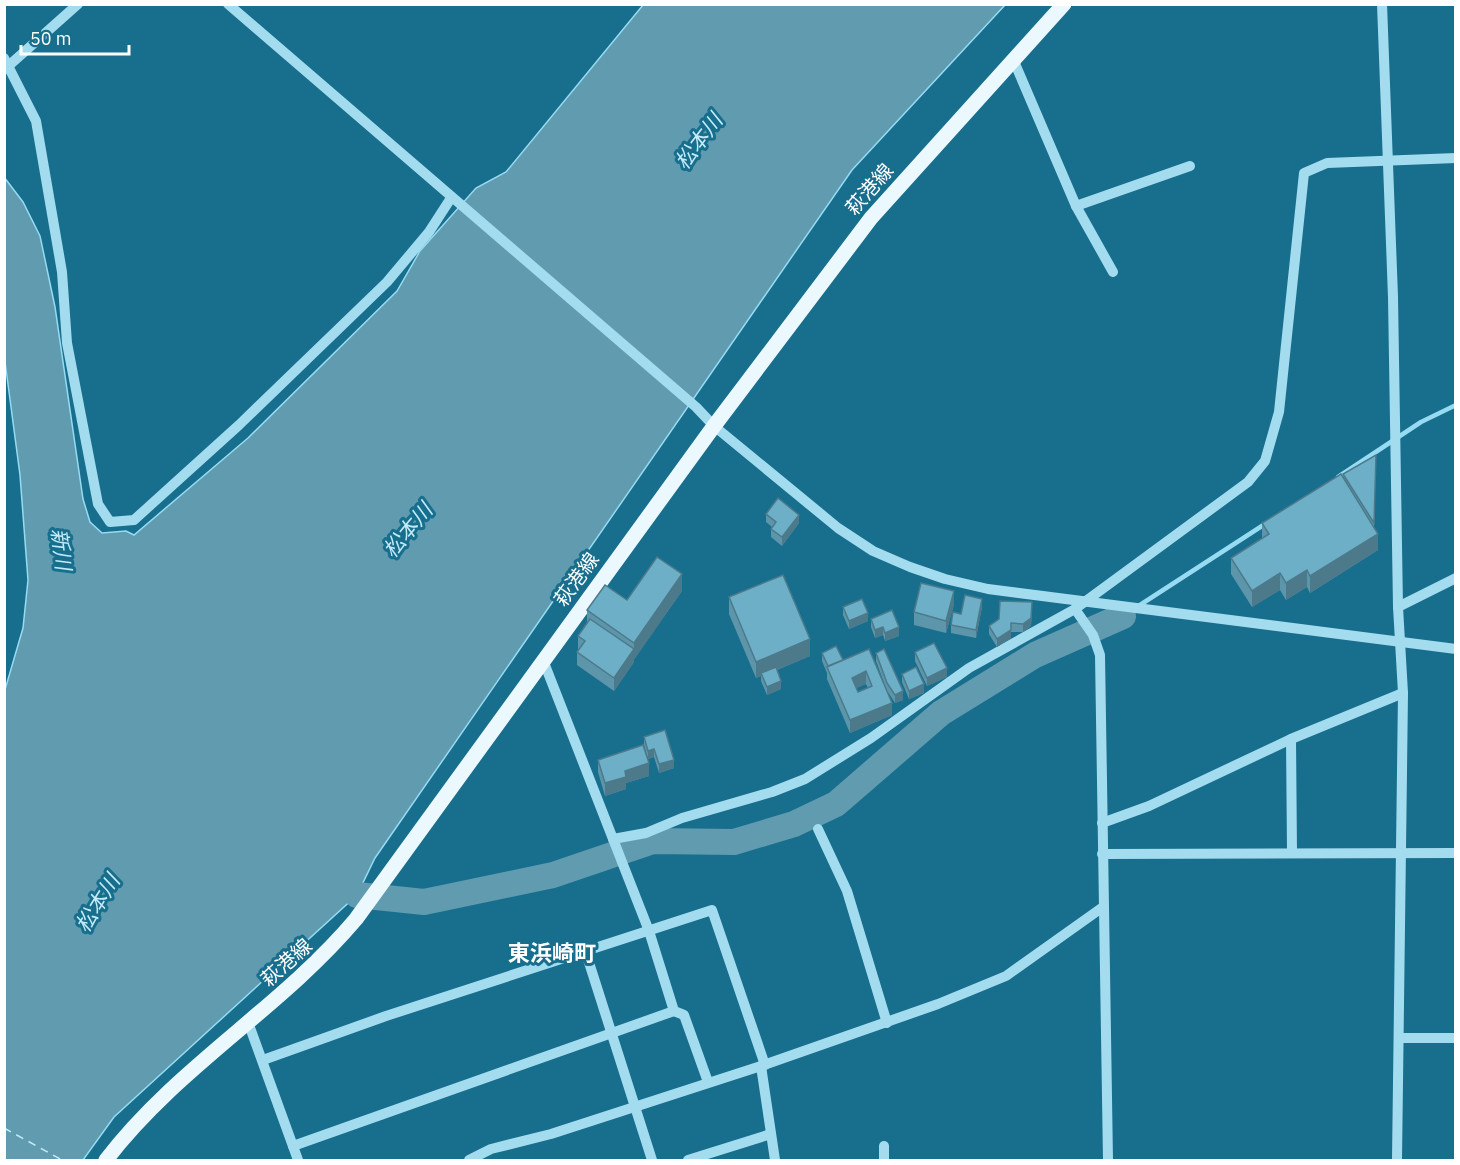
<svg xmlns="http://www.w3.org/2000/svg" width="1460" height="1165" font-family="'IBM Plex Sans','Noto Sans JP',sans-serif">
	<rect width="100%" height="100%" fill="#186e8d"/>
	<path fill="#609bb0" stroke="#96dbf1" stroke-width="1.5" d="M643,5H1005L852,170L375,858L357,895L114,1117L83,1160H5L4,693L23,628L28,580L20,475L4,354V177L23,202L40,236L55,307L83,499L90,522L102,533L126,531L134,535L248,438L397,291L420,251L476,188L506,172Z"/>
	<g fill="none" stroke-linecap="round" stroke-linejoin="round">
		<g stroke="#96dbf1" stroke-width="4.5">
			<path d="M1338,477L1421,422L1456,405"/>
			<path d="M1123,616L1265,524"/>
		</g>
		<path stroke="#609bb0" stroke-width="26" d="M357,895L424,902L553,875L653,841L734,842L794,824L836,804L941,713L1035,655L1123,616"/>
		<path stroke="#c4ebf8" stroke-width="1.5" stroke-dasharray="8 6" stroke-linecap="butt" d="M4,1128L62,1160"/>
		<g stroke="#a4dcef" stroke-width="10">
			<path d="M228,4L696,407L714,426L838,528L873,551L910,567L945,579L988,589L1456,649"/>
			<path d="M1382,4L1393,297L1398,607L1403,693L1397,1160"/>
			<path d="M4,58L36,121L62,272L67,343L98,504L110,522L134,520L239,425L387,282L429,232L451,198"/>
			<path d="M1013,59L1076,206L1113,272"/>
			<path d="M5,69L78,4"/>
			<path d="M1076,206L1190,166"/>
			<path d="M1398,607L1456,578"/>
			<path d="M1075,609L1093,635L1100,655L1108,1160"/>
			<path d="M543,660L649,931L674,1011L684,1015L708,1082"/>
			<path d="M1291,739L1292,852"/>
			<path d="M1102,823L1149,806L1291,739L1403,693"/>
			<path d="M818,829L847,891L887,1023"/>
			<path d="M613,839L646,833L682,818L772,792L805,779L871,738L969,668L1075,609L1248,482L1265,461L1279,412L1304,173L1327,163L1456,158"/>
			<path d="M1102,854L1456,853"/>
			<path d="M585,950L652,1160"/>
			<path d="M248,1022L298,1160"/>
			<path d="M1399,1038H1456"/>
			<path d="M263,1060L386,1016L712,910L765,1065"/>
			<path d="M761,1066L775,1160"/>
			<path d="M293,1146L674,1011"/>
			<path d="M884,1146V1160"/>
			<path d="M469,1160L491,1149L551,1134L761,1066L938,1004L1006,976L1103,907"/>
			<path d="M688,1160L771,1134"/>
		</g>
		<path stroke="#ebf9ff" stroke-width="15" d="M106,1160C177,1067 281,1008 356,919L714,426L871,218L1064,4"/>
	</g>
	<g fill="#5d96ab" fill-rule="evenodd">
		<path d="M1376,455L1374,527L1378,550L1310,593L1307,587L1286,600L1280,590L1252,607L1231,574V558L1262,539V523L1343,477V474Z"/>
		<path d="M766,514L799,523L782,546L771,537V529L772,527L766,522Z"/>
		<path d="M682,591L634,659V662L614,691L577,665V652L579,649H578V636L587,622V610L627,600Z"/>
		<path d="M729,597L810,656L777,670L781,689L767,695L761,681V676L756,678L729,614Z"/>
		<path d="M954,604L946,633L914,625V612Z"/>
		<path d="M843,607L868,621L849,629L843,615Z"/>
		<path d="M982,607L976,638L951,633V625L961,614Z"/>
		<path d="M1032,611L1031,626L1023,632H1011V638L997,647L989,634V626Z"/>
		<path d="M871,619L899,636L885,641L883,635L875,638L871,627Z"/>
		<path d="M869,649L887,691L876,661V653L903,700L895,703L888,692L892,715L850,733L827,679V673L822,661V653L843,660ZM866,684L868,688L858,692L856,688Z"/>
		<path d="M915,652L947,677L927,686L915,661Z"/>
		<path d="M902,674L924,693L909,699L902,682Z"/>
		<path d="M644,737L674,768L659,773L654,757L648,759L644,745Z"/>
		<path d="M598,760L649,776L626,783V789L605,796L598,772Z"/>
	</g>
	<g fill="#4c7a8b">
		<path d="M799,515V523L782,546V537Z"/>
		<path d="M1378,534V550L1310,593V576Z"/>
		<path d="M1307,570V587L1286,600V583Z"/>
		<path d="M1280,573V590L1252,607V591Z"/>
		<path d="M682,574V591L634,660V643Z"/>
		<path d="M954,591V604L946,633V621Z"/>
		<path d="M982,599V607L976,638V630Z"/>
		<path d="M1032,602L1031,626L1023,632V624Z"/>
		<path d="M868,613V621L849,629V621Z"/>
		<path d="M883,627V635L875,638V630Z"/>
		<path d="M899,627V636L885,641V633Z"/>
		<path d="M1011,630V638L997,647V639Z"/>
		<path d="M810,639V656L762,676L761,673V676L756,678V662Z"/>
		<path d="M634,649V662L614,691V678Z"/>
		<path d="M947,668V677L927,686V678Z"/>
		<path d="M866,671V684L852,690V678Z"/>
		<path d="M781,681V689L767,695V687Z"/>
		<path d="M924,684V693L909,699V691Z"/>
		<path d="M903,691V700L895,703V695Z"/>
		<path d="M892,703V715L850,733V720Z"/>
		<path d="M654,749V757L648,759V751Z"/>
		<path d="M674,760V768L659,773V764Z"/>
		<path d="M649,763V776L626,783V789L605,796V783L625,771Z"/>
	</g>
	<g fill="#6cafc7" stroke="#4c7a8b" stroke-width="1.5" fill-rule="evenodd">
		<path d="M1376,455L1374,523L1343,474Z"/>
		<path d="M1341,474L1378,534L1310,576L1307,570L1286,583L1280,573L1252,591L1231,558L1269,534L1262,523Z"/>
		<path d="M778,498L799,515L782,537L771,529L776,522L766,514Z"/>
		<path d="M657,557L682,574L634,643L587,610L605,585L627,600Z"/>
		<path d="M783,575L810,639L756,662L729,597Z"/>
		<path d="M921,583L954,591L946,621L914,612Z"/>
		<path d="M965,595L982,599L976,630L951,625L953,612L961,614Z"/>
		<path d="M862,599L868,613L849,621L843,607Z"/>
		<path d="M1000,601L1032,602L1031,618L1023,624L1011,623V630L997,639L989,626L999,619Z"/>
		<path d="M892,610L899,627L885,633L883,627L875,630L871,619Z"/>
		<path d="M590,619L634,649L614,678L577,652L585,641L578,636Z"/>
		<path d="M934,643L947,668L927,678L915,652Z"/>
		<path d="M836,646L843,660L828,666L822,653Z"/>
		<path d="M869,649L892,703L850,720L827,667ZM866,671L872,686L858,692L852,678Z"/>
		<path d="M884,649L903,691L895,695L887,683L876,653Z"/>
		<path d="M776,667L781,681L767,687L761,673Z"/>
		<path d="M916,667L924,684L909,691L902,674Z"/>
		<path d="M665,730L674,760L659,764L654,749L648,751L644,737Z"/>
		<path d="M643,745L649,763L625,771L626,777L605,783L598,760Z"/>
	</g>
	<g text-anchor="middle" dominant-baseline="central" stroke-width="6" stroke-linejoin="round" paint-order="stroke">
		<g font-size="20" fill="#fff" stroke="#186e8d">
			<text transform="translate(869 189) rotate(-49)">萩港線</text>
			<text transform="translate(576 579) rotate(-54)">萩港線</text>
			<text transform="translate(286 962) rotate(-42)">萩港線</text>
		</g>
		<g font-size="21" font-style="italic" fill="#c4ebf8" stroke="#186e8d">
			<text transform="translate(698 141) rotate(-53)">松本川</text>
			<text transform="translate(407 530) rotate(-50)">松本川</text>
			<text transform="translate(62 549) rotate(83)">新川</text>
			<text transform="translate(97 903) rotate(-58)">松本川</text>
		</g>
		<g font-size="22" font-weight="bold" fill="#fff" stroke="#186e8d">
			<text x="552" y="952">東浜崎町</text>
		</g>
	</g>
	<rect width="1460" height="1165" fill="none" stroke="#ffffff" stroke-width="12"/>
	<path d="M21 45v9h108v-9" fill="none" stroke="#ffffff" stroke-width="3"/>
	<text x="30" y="45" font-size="18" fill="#ffffff" stroke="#186e8d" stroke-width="4.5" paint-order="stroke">50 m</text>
</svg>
